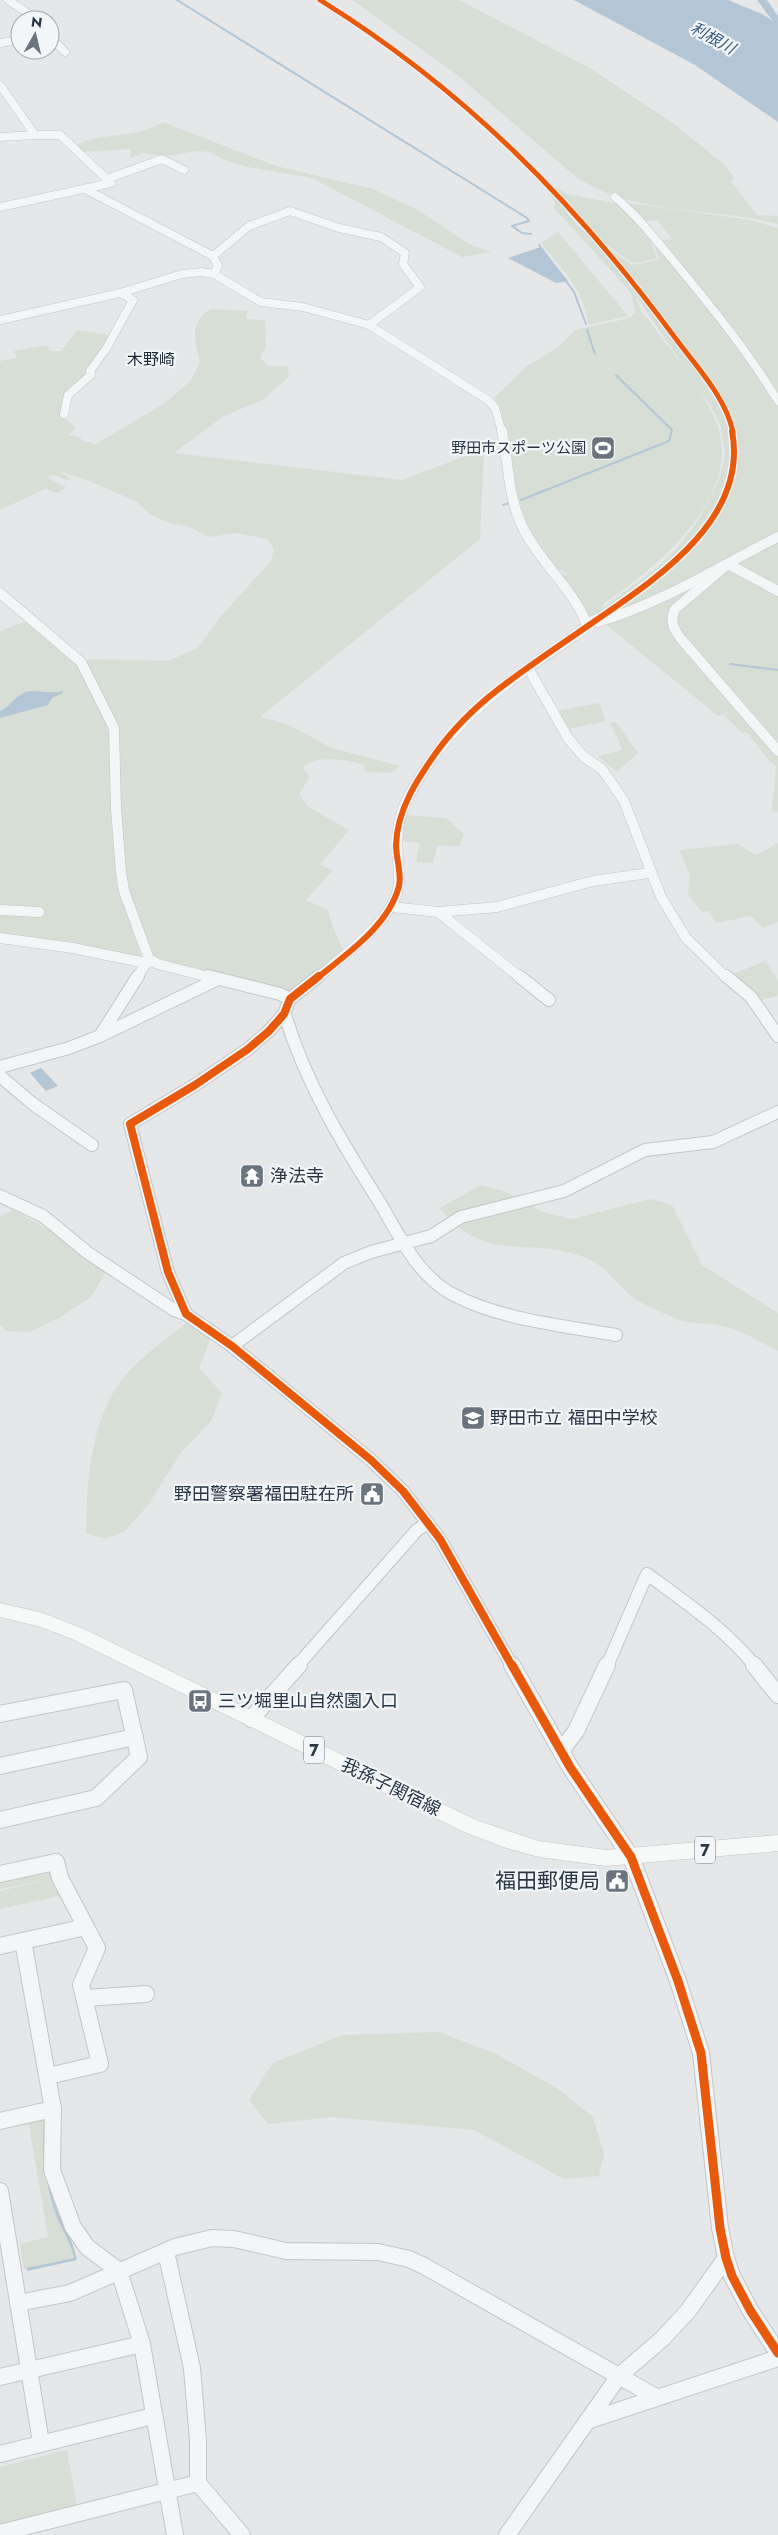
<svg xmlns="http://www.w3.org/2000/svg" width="778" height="2535" font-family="Jost,'Noto Sans JP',sans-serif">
	<rect width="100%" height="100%" fill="#e5e7e9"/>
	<g fill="#d6ded5" fill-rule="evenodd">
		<path d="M352,0H459L588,67L674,124L725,165L734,178L731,181L757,215L778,216V224C712,207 634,216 576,177L456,74Z"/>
		<path d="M163,122L276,166L373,189L418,210L469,244L491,252L462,257L312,178L248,167L224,160L209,152L196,151L166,156L143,153L130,158L131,149L81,152L70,149C76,146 82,142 88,140C112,134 141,136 163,122Z"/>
		<path d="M542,181C555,195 564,210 577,225C582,230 590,233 595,239C629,275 729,400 733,445C738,520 647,587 590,620L562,575L567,573L557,569L548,559L528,527L517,494L501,409L494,398L526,367L557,348L575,330L630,318L635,313L632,296L628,289L554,208L555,203ZM635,295L711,406L721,427L725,455L720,477L713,493L695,525L676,549L659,566L603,608L602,605C654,569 744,498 717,424C703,386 671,352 648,319L643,315Z"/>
		<path d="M545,181L567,194L618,204L650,240L657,259L634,263L629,261L600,240Z"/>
		<path d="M629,203L750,220L778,228V393L716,308L659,241L672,239L657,220L643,222Z"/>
		<path d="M558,232L628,316L589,325C583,288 564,272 541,243Z"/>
		<path d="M653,242L714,313L778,404V535L700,577L601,620C625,604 650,588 672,569C705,540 743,487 736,440C732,417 719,399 706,379C676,332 642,288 605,246L632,265L660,260Z"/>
		<path d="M211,309L248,311L246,319L265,320L266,346L260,358L268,366H287L289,376L263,400L224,416L174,453L402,480L484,449L480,539L260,717L287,724L332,748L400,766L391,773L365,772L364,765C350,760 312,754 303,768L310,777L299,794L307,806L349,830L320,865L333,870L306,900L328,910L334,930L344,951L296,990L289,991L168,965L151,956L127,887L120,808L119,742L85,661L91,659L168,661L198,648L222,615L271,561L274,549L267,539L237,533L209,537L190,527L170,523L151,515L137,502L90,481L59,471L71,479L65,480L55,475L46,477L66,487L58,493L45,489L0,510V361L17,358L14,351L47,345L50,351H61L77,330L109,335L104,345L86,353L105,346L88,372L63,399L61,407L62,416L76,428L69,435L82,438L80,440L96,444L165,403L190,381L200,363C195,342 188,322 211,309Z"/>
		<path d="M778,538V590L730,564Z"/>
		<path d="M726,566L778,593V748L715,676L673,620L674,617Z"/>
		<path d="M681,591L688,594L669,617L778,754V812L772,811L776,766L770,762L747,732L742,733L724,715L733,711L718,716L603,622Z"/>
		<path d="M27,621L78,666L105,721L110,737L116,881L142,959L59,941L0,935V631Z"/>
		<path d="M599,703L606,721L568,729L556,711Z"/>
		<path d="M616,722L638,753L617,772L598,756L623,750L610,723Z"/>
		<path d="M405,815L446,818L464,834L459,847L438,845L433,863L416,862L420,843L402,841Z"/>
		<path d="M778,843V922L763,928L751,916L716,923L709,911L702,912L688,895L690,875L679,850L738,844L756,855Z"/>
		<path d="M765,961L778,980V996L757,1001L728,976Z"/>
		<path d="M481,1185L504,1191L543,1212L572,1219L651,1199L672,1205L702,1265L778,1313V1351C760,1342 742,1330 722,1326C708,1322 690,1325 677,1319C662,1312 641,1305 629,1294C613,1280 607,1267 586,1258C530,1235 485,1266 440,1208Z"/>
		<path d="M13,1210C47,1227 77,1247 105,1273L91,1297L61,1317L30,1332L7,1331L0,1325V1216Z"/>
		<path d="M190,1320L211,1337L199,1368L222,1393L211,1421L182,1451L148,1505L125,1531L105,1539L86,1533C87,1481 90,1421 123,1378C141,1356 168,1338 190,1320Z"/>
		<path d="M49,1868L63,1895L0,1909V1891L50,1879L0,1889V1879Z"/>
		<path d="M439,2032L496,2054L557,2088L593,2117L604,2154L599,2176L564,2179L474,2130L332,2117L268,2124L249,2100L273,2063L342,2035Z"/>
		<path d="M44,2116L43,2159L46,2181L57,2217L71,2244L74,2258L24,2269L20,2244L48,2237L28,2120Z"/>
		<path d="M67,2450L77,2507L0,2526V2467Z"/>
	</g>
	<g fill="#b3c6d5">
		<path d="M574,0H728L762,14L778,24V122L695,65Z"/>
		<path d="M541,247L568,281L556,283L508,258Z"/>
		<path d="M62,691L63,693L52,698L48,705L0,718V711C10,707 16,695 26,692C39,689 48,695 62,691Z"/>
		<path d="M41,1068L58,1086L46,1091L30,1073Z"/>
		<path d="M44,2120L47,2121C48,2144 47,2169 51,2191C56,2216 73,2236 77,2260L27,2271V2268L74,2258C71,2242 62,2230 56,2215C45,2184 41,2153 44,2120Z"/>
	</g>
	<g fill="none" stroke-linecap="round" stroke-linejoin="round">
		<g stroke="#b3c6d5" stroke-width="2">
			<path d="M177,0L527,218L529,221L512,226L522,233L531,234"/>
			<path d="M539,245L574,292L586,324"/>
			<path d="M587,330L595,354"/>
			<path d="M521,500L669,441L672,430L616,375"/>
			<path d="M503,505L510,503"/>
			<path d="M730,664L778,670"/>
		</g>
		<path fill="#b3c6d5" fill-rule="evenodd" d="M757,0H767L778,16V25L775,24Z"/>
		<defs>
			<g id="minor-far3">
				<path d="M8,0L38,20"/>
				<path d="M50,37L65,52"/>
				<path d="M0,43L20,40"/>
				<path d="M0,85L35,135H60L111,183L0,207"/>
				<path d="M0,137L35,135"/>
				<path d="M107,179L162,159L184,170"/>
				<path d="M85,189L213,256L218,266L214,274"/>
				<path d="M615,197C637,215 654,238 672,259C710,305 747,350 778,401"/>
				<path d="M213,256L249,226L290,211L339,228L381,237L405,253L403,264L420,287L369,325"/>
				<path d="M0,320L120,293L182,274L202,272L214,274L261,302L303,307L369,325L488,400L495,408L502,432"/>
				<path d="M64,414L68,395L91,375L90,371L106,349L133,300L120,293"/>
			</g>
			<g id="minor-far2">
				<path d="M502,431C509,465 508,501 525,532C543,565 572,588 587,624"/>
				<path d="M728,564L675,609C669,622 674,630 682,640L778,751"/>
				<path d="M728,564L778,591"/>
				<path d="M0,593L81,662L114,728L116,809L121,872L124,891L149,959L158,964L213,978"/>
				<path d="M598,622C662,603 718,567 778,537"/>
				<path d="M528,668L568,738L584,757L602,769L624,801L661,897L686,938L727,978"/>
				<path d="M392,907L438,912L497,907L593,881L649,873"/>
				<path d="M0,910L39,912"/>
				<path d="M438,912L521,978"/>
				<path d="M0,938L73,948L146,963"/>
				<path d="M137,978L146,963L152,961"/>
				<path d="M317,978C341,958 400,915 399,881C399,855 393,832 404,806C443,723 510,680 583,630L587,624L605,615"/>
			</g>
			<g id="minor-far1">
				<path d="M208,976L280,994L290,999"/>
				<path d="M319,976L290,999L284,1014L269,1031L248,1049L195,1085L130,1124L168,1272L186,1314L232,1346L371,1460L403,1491L440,1539L512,1666"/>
				<path d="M519,976L549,1000"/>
				<path d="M726,976L751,997L778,1036"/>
				<path d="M285,1015C306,1084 342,1143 380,1203C399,1235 417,1275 452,1294C501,1320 561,1325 616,1335"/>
				<path d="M100,1036L138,976"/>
				<path d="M0,1067L69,1048L100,1036L218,979"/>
				<path d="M0,1076L33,1104L92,1145"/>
				<path d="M0,1196L43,1216L88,1253L174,1310L186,1314"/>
				<path d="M232,1346L344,1263L371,1252L431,1236L461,1217L564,1191L645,1150L713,1142L778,1112"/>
				<path d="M297,1666L417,1530L428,1523"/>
				<path d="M607,1666L647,1574C685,1602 725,1629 755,1666"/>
			</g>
			<g id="minor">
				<path d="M512,1665L570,1767L631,1857L678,1981L701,2053L720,2228L726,2258L732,2276L750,2310L778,2353"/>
				<path d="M754,1665L778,1695"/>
				<path d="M0,1714L124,1690L139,1757L96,1798L0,1820"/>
				<path d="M251,1719L299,1665"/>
				<path d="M561,1751L576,1731L607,1665"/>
				<path d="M0,1766L135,1737"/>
				<path d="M0,1874L56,1862L60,1878L97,1948L81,1985L100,2064L48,2076"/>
				<path d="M23,1941L53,2109L52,2170L73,2227L87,2247L119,2271L142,2344L175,2535"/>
				<path d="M0,1946L86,1927"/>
				<path d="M85,1998L146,1994"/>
				<path d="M0,2121L53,2109"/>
				<path d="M0,2191L41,2443"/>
				<path d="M166,2252L192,2368L198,2441V2483L242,2535"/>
				<path d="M18,2303L70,2293L175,2247L212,2238L234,2239L286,2251L378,2252L409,2259L424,2266L656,2397"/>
				<path d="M0,2377L142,2344"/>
				<path d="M587,2421L778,2358"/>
				<path d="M0,2454L153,2416"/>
				<path d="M0,2533L198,2483"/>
				<path d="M507,2535L619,2376L662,2339L688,2311L726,2258"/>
			</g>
			<path id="major" d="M0,1603L43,1613L84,1629L476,1820L539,1841L606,1850L778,1835V1851L606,1866L539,1857L506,1848L464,1832L72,1639L41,1627L0,1617Z"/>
		</defs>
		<use href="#minor-far3" stroke="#c3c5c7" stroke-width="9"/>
		<use href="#minor-far2" stroke="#c3c5c7" stroke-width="11"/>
		<use href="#minor-far1" stroke="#c3c5c7" stroke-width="14"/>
		<use href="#minor" stroke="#c3c5c7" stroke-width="18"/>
		<use href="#major" stroke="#c1c4c7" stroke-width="1"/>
		<use href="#minor-far3" stroke="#f4f5f6" stroke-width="8"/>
		<use href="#minor-far2" stroke="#f4f5f6" stroke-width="10"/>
		<use href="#minor-far1" stroke="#f4f5f6" stroke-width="12"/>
		<use href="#minor" stroke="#f4f5f6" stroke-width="16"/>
		<use href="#major" fill="#f7f8f8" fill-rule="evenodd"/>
		<defs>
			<path id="cycleway-far3" d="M320,0C465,90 575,202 676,339C697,367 726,398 733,432"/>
			<path id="cycleway-far2" d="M317,978C347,954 389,925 399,886C402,874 396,858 396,845C397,809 418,778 438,750C458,723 482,701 508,682C536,661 566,641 595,621C656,579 749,519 732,431"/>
			<path id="cycleway-far1" d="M319,976L290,999L284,1014L269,1031L248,1049L195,1085L130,1124L168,1272L186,1314L232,1346L371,1460L403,1491L440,1539L512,1666"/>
			<path id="cycleway" d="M512,1665L570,1767L631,1857L678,1981L701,2053L720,2228L726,2258L732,2276L750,2310L778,2353"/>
		</defs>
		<use href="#cycleway-far3" stroke="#f3f6f9" stroke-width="7"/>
		<use href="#cycleway-far2" stroke="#f3f6f9" stroke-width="9"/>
		<use href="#cycleway-far1" stroke="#f3f6f9" stroke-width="11"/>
		<use href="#cycleway" stroke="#f3f6f9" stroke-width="12"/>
		<use href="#cycleway-far3" stroke="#e8590c" stroke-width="5"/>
		<use href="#cycleway-far2" stroke="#e8590c" stroke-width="6"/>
		<use href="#cycleway-far1" stroke="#e8590c" stroke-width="8"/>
		<use href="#cycleway" stroke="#e8590c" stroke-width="9"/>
	</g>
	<defs>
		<symbol id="stadium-square" viewBox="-11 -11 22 22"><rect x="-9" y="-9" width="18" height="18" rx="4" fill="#6b747e" stroke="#f3f6f9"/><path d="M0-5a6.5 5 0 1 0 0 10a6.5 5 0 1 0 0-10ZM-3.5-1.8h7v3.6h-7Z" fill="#fff"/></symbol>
		<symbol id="temple-square" viewBox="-11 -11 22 22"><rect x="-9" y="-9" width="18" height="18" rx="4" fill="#6b747e" stroke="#f3f6f9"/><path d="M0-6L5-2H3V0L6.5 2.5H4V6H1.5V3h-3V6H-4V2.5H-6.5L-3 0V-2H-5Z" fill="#fff"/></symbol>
		<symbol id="school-square" viewBox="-11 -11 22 22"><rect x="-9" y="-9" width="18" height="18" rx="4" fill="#6b747e" stroke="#f3f6f9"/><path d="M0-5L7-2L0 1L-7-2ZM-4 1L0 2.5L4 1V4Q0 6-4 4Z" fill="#fff"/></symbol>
		<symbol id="civic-square" viewBox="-11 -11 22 22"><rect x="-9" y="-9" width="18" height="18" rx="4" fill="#6b747e" stroke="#f3f6f9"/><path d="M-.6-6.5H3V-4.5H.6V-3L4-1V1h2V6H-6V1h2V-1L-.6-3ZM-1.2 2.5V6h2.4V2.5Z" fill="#fff"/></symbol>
		<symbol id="bus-square" viewBox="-11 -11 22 22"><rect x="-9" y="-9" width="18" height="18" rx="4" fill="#6b747e" stroke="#f3f6f9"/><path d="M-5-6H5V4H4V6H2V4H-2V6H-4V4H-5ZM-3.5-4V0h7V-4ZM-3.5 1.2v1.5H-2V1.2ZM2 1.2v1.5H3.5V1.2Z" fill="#fff"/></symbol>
	</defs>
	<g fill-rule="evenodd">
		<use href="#stadium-square" x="589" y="434" width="28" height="28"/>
		<use href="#temple-square" x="238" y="1162" width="28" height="28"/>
		<use href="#school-square" x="459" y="1404" width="28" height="28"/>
		<use href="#civic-square" x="358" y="1480" width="28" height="28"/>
		<use href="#bus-square" x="186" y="1687" width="28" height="28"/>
		<use href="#civic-square" x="603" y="1867" width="28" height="28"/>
	</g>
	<g text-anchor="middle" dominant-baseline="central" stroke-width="4.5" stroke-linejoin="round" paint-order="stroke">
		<g font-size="15" fill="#2a3644" stroke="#f3f6f9" text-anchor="end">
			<text x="586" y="448">野田市スポーツ公園</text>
		</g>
		<g font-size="16" font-style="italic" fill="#33597a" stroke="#f3f6f9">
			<text transform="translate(713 38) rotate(29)">利根川</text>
		</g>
		<g font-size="16" fill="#1c2735" stroke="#f3f6f9">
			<text x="151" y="359">木野崎</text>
		</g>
		<g fill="#f3f6f9" stroke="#66707a" stroke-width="1">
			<rect x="304" y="1736.5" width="20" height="27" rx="4"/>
			<rect x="695" y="1836.5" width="20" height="27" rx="4"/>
		</g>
		<g font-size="16" font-weight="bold" fill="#2a3644">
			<text x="314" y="1750">7</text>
			<text x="705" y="1850">7</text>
		</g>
		<g font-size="18" fill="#2a3644" stroke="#f3f6f9" text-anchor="start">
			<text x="270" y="1176">浄法寺</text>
			<text x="490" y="1418">野田市立 福田中学校</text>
			<text x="354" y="1494" text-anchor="end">野田警察署福田駐在所</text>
			<text x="218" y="1701">三ツ堀里山自然園入口</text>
		</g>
		<g font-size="18" fill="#2a3644" stroke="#f3f6f9">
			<text transform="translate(391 1787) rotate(26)">我孫子関宿線</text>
		</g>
		<g font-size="21" fill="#2a3644" stroke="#f3f6f9" text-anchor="end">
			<text x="600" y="1881">福田郵便局</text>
		</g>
	</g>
	<g transform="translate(35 35) rotate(8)"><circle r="24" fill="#f3f6f9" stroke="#a3a9b1"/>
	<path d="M0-4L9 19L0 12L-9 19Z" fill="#6b747e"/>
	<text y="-8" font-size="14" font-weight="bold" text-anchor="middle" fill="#2a3644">N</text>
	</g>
</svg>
